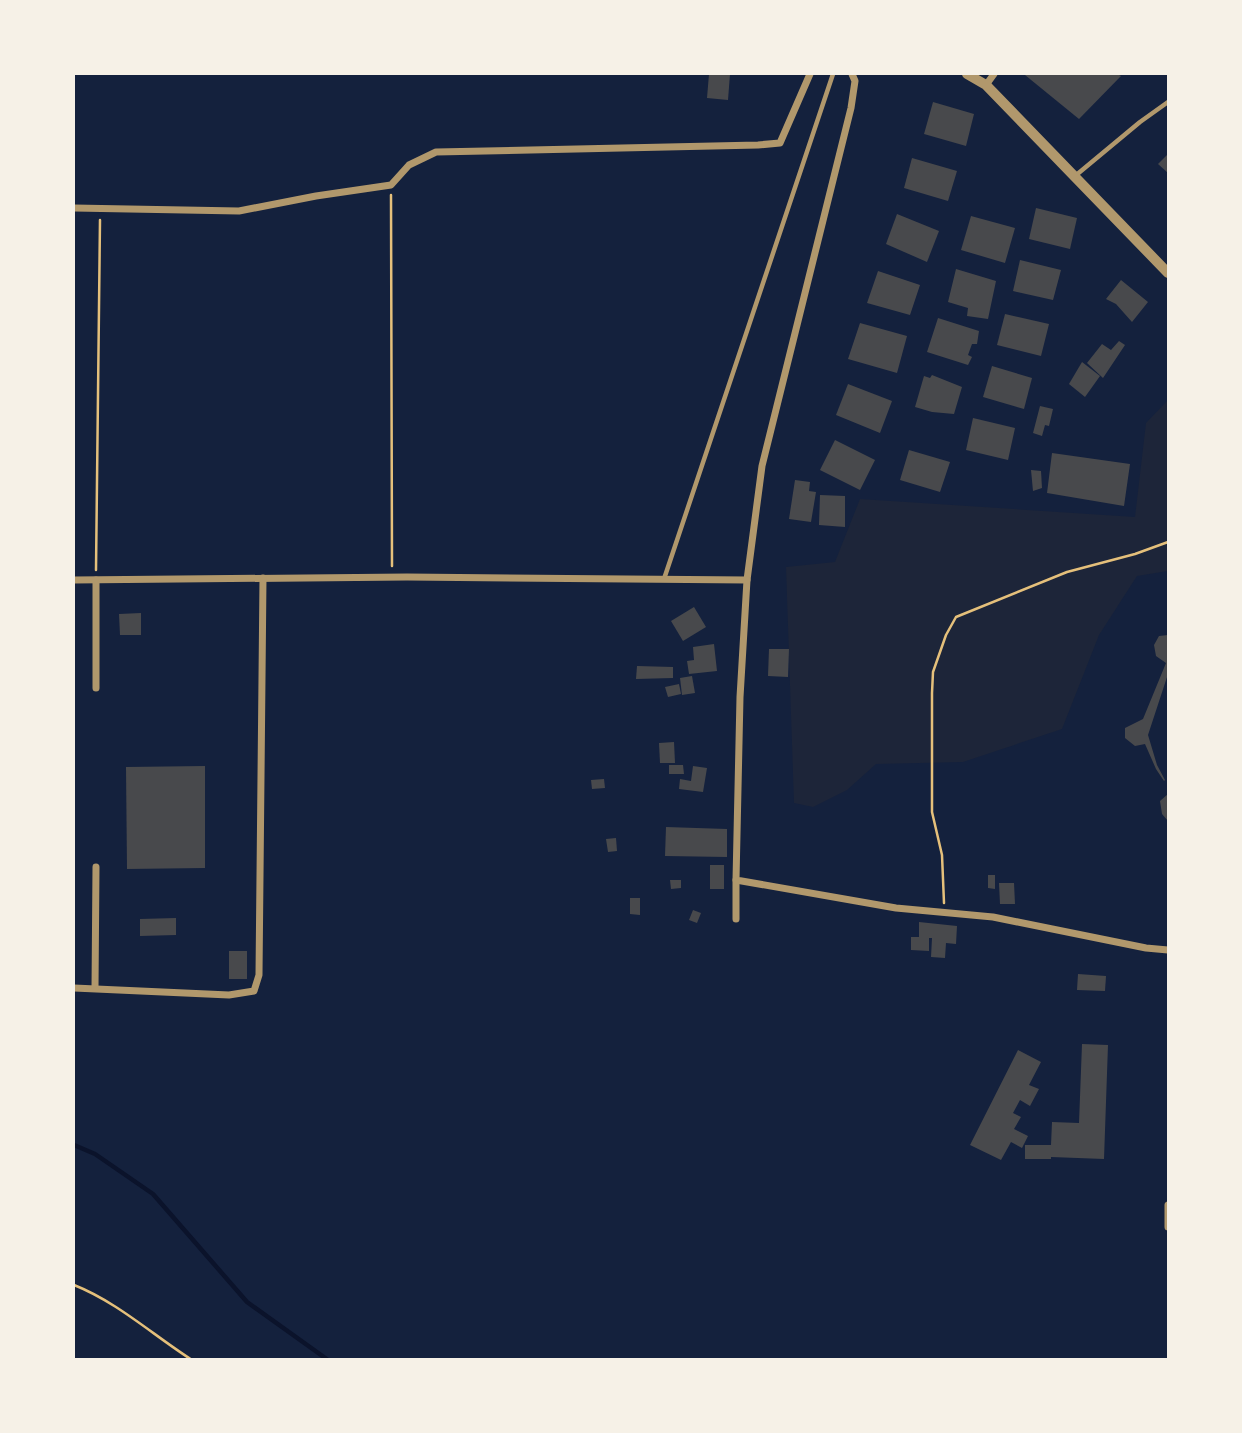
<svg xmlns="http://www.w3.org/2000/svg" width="1242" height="1433" font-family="Arial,sans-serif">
	<rect width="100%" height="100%" fill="#14213d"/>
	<path fill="#1d2539" d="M1168,400V571L1137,576L1099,635L1062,729L963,762L876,764L847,790L813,807L794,803L786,567L835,562L860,499L1135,517L1146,423Z"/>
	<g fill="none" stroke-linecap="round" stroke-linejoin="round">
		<path stroke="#0b132b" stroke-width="4.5" d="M74,1145L95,1154L153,1194L247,1302L328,1360"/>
	</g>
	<g fill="#48494c">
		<path d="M709,74H730L728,100L707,98Z"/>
		<path d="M1026,74H1117L1121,76L1079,119L1025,75Z"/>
		<path d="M933,102L974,114L966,146L924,134Z"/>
		<path d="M1168,154V173L1158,164Z"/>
		<path d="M912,158L957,171L948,201L904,188Z"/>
		<path d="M1036,208L1077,218L1070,249L1029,239Z"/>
		<path d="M897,214L939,231L927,262L886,244Z"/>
		<path d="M971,216L1015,228L1005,263L961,250Z"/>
		<path d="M1020,260L1061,270L1053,300L1013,291Z"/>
		<path d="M956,269L996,281L988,319L967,316L968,308L948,302Z"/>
		<path d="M878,271L920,285L910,315L867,303Z"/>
		<path d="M1121,280L1148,302L1132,322L1116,304L1106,299Z"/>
		<path d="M1005,314L1049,324L1041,356L997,345Z"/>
		<path d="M938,318L979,331L977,344H972L968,355L972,357L968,365L927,352Z"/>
		<path d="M860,323L907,336L897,373L848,359Z"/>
		<path d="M1119,341L1125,345L1103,378L1087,363L1102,344L1111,350Z"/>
		<path d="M1082,362L1100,376L1085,397L1069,384Z"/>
		<path d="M992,366L1032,378L1024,409L983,397Z"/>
		<path d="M932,375L962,387L954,414L932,412L915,407L924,376L930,378Z"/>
		<path d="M848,384L892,401L880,433L836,415Z"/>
		<path d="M1040,406L1053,409L1049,426L1045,425L1042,436L1033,433Z"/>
		<path d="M973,418L1015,428L1008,460L966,450Z"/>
		<path d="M835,440L875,460L860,490L820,470Z"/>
		<path d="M909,450L950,462L940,492L900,480Z"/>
		<path d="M1052,453L1130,464L1124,506L1047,493Z"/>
		<path d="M1031,470L1041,471L1042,488L1033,491Z"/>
		<path d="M795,480L810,482L809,491L816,492L811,522L789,519Z"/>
		<path d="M820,495L845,496V527L819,525Z"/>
		<path d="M694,607L706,627L683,641L671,621Z"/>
		<path d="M141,613V635H120L119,614Z"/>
		<path d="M1168,635V674L1148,735L1157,765L1165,780L1164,781L1156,769L1145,744L1135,746L1125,738V728L1143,719L1166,663L1156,656L1154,645L1159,636Z"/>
		<path d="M714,644L717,671L689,674L687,661L694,660L693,647Z"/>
		<path d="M769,649H789L788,677L768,676Z"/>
		<path d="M637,666L673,667V678L636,679Z"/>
		<path d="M692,676L695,693L682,695L680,678Z"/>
		<path d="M679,684L681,694L668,697L665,687Z"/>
		<path d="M674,742L675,763H660L659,743Z"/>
		<path d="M669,765H683L684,774H669Z"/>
		<path d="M205,766V868L127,869L126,767Z"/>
		<path d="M693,766L707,768L703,792L679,789L680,779L691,781Z"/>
		<path d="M604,779L605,788L592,789L591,780Z"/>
		<path d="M1168,794V821L1162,814L1160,801Z"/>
		<path d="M666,827L727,829V857L665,856Z"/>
		<path d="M616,838L617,851L608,852L606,839Z"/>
		<rect x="710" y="865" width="14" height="24"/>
		<path d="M988,875H995V889L988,888Z"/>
		<path d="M670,880H681V888L671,889Z"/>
		<path d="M999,883H1014L1015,904H1000Z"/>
		<path d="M630,898H640V915L630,914Z"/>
		<path d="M693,910L701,913L697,923L689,920Z"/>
		<path d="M176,918V935L140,936V919Z"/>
		<path d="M919,922L957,926L956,944L946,943L945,958L931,957L932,938H929V951L911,950V937H919Z"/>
		<rect x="229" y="951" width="18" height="28"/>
		<path d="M1078,974L1106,976L1105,991L1077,990Z"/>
		<path d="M1082,1044L1108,1045L1104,1159L1051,1157V1159H1025V1145H1051L1052,1122L1079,1123Z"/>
		<path d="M1018,1050L1041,1062L1029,1085L1039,1089L1030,1106L1020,1100L1013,1113L1021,1117L1014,1129L1028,1136L1022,1148L1011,1142L1001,1160L970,1145Z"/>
	</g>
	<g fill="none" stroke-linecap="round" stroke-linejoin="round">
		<g stroke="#e5c07b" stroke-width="2.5">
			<path d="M391,195L392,566"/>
			<path d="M96,570L100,220"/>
			<path d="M944,903L942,855L932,812V693L933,672L946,635L956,617L1067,572L1135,554L1168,542"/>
			<path d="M74,1285C117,1302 153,1335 192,1360"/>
		</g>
		<g stroke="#b1986c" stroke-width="4.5">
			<path d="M1075,176L1140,122L1168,102"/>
			<path d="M664,579L833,74"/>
		</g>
		<g stroke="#b1986c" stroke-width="7">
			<path d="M986,85L994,74"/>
			<path d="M74,208L239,211L316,196L391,185L409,165L436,152L758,145L780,143L810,74"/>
			<path d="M74,580L407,577L747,580L762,466L851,108L855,81L852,74"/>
			<path d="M747,580L740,697L736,880L896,908L993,917L1146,948L1168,950"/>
			<path d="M96,688V580"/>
			<path d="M736,919V880"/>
			<path d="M74,988L229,995L254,991L259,975L263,578"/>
			<path d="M95,988L96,867"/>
			<path d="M1168,1227V1205"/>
		</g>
		<path stroke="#b1986c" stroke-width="10" d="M967,74L986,85L1168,273"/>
	</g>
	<rect width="1242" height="1433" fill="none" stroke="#f6f1e7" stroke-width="150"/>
</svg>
